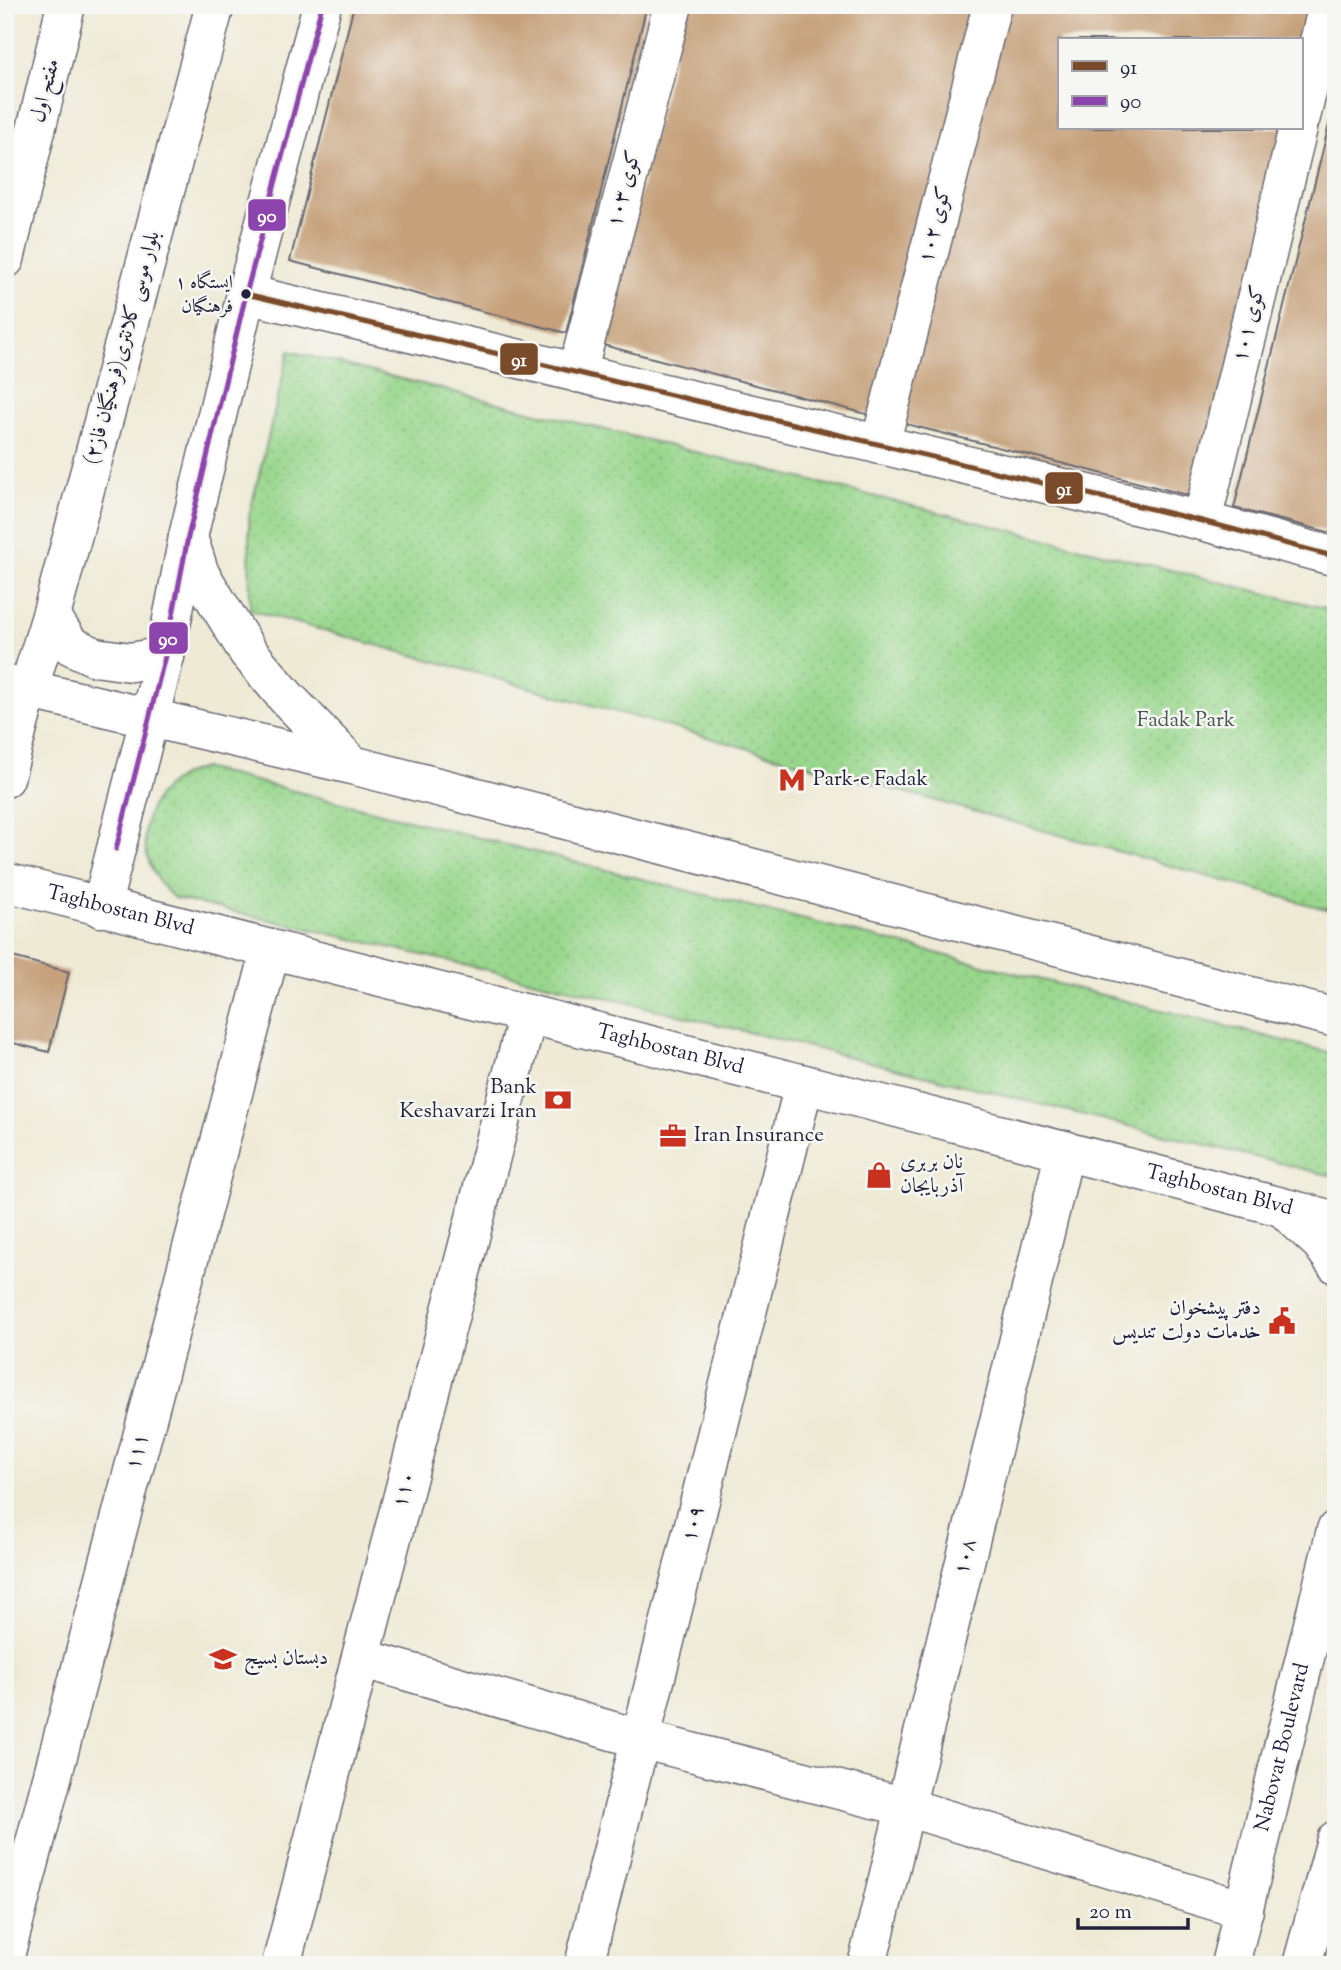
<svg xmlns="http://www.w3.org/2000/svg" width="1341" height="1970" font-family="'Sorts Mill Goudy',Amiri,serif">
	<defs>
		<pattern id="grass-dots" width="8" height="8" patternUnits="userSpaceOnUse" patternTransform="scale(1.75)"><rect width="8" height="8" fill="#99d78d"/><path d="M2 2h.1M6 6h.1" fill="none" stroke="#84b87b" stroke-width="1.8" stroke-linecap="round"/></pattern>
	</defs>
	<rect width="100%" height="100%" fill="#f6f6f2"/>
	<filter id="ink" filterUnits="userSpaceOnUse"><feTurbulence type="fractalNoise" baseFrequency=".0143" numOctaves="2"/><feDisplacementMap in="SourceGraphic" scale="14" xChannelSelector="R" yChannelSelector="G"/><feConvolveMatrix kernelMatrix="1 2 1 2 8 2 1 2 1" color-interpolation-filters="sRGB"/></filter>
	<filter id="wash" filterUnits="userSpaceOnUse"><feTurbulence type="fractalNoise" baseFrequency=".00686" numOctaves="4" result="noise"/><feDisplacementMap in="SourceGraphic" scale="28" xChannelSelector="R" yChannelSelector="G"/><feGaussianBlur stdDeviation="1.57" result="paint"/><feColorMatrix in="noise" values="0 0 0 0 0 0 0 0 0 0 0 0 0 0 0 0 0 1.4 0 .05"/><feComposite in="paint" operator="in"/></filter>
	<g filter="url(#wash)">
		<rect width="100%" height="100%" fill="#eeead6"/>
		<g fill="url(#grass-dots)" stroke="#5e7c64" stroke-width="2">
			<path d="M289,351L1336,611V912L250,610L249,516Z"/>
			<path d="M203,768L1336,1054V1177L614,999L174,898C126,855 138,784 203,768Z"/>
		</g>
		<g id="blocks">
			<g fill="#c6a17c">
				<path d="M354,5H647L566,333L290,261Z"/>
				<path d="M686,5H979L878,417L603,345Z"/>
				<path d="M1001,5H1320L1301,40H1059V128H1290L1199,498L898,422Z"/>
				<path d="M1335,101H1336V534L1234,508Z"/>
				<path d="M5,955L69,972L49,1052L5,1041Z"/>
			</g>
		</g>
	</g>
	<g filter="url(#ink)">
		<use href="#blocks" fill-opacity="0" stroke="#696871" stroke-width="2"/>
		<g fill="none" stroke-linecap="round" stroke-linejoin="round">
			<defs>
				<g id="minor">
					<path d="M1301,117L1328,5"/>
					<path d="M5,259L66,5"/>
					<path d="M246,294L1202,521L1336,557"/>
					<path d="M577,373L673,5"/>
					<path d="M880,445L992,5"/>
					<path d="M1202,521L1298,128"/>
					<path d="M361,1658L640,1739L906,1807L1244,1910"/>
					<path d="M5,1956L271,949"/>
					<path d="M281,1965L528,1014"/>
					<path d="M584,1965L804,1084"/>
					<path d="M867,1965L1065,1150"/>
				</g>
				<g id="major">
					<path d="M188,537L200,574L248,652L286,697L352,765"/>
					<path d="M51,616L70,645L95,657L131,662L165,656"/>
					<path d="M5,684L352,765L1336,1018"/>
					<path d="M5,778L28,690L51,616L215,5"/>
					<path id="s1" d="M5,882L804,1084L1336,1221"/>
					<path d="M101,908L165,656L188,537L246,294L322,5"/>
					<path d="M1284,1209L1321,1243L1336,1264"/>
					<path id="s2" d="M1230,1965L1336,1530"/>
					<path d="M1302,1965L1336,1840"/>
				</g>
			</defs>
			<use href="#minor" stroke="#696871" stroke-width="41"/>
			<use href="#major" stroke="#696871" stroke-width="41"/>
			<use href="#minor" stroke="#fff" stroke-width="38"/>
			<use href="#major" stroke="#fff" stroke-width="38"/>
			<defs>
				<path id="bus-1" d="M246,294L1202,521L1336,557"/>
				<path id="bus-2" d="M116,849L165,656L188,537L246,294L322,5"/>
			</defs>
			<use href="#bus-1" stroke="#f6f6f2" stroke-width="10"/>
			<use href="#bus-2" stroke="#f6f6f2" stroke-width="10"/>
			<use href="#bus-1" stroke="#7a4b2a" stroke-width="5"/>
			<use href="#bus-2" stroke="#8e44ad" stroke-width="5"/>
		</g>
	</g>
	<defs>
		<symbol id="metro-bare" viewBox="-9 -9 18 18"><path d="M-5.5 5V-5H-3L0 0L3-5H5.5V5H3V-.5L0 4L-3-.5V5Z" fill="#c8321e" stroke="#f6f6f2" stroke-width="2.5" paint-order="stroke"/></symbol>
		<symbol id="bank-bare" viewBox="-9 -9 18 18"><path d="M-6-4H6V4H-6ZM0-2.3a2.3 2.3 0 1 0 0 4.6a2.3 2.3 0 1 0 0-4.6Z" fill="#c8321e" stroke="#f6f6f2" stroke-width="2.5" paint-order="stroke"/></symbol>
		<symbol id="office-bare" viewBox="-9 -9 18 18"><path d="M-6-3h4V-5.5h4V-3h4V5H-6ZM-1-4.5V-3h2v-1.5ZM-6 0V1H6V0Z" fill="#c8321e" stroke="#f6f6f2" stroke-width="2.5" paint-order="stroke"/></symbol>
		<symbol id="shop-bare" viewBox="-9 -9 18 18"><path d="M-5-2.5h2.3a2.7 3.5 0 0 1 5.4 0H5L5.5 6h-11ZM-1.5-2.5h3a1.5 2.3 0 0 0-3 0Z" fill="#c8321e" stroke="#f6f6f2" stroke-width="2.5" paint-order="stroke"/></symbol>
		<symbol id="civic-bare" viewBox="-9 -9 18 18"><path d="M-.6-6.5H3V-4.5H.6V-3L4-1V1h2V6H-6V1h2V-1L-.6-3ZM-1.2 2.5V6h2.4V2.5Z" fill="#c8321e" stroke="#f6f6f2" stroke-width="2.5" paint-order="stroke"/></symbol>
		<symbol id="school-bare" viewBox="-9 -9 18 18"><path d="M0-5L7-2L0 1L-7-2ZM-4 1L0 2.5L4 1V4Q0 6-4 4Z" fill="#c8321e" stroke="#f6f6f2" stroke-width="2.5" paint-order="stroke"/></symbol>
	</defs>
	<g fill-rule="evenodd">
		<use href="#metro-bare" x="773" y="761" width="38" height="38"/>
		<use href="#bank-bare" x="539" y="1081" width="38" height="38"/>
		<use href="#office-bare" x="654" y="1117" width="38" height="38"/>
		<use href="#shop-bare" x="860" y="1156" width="38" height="38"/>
		<use href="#civic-bare" x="1263" y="1302" width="38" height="38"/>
		<use href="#school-bare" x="204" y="1640" width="38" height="38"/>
	</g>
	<circle fill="#22223b" stroke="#f6f6f2" stroke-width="2.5" cx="246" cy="294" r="6"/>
	<g text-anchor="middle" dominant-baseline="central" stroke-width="5" stroke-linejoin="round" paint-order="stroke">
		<g font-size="19" fill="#22223b" stroke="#f6f6f2" text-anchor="end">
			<text x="233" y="283">ایستگاه ۱<tspan x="233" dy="24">فرهنگیان</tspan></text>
		</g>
		<g font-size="21" fill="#22223b" stroke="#f6f6f2">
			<text transform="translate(46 91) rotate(-76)">مفتح اول</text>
			<text transform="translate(625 189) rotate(-75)">کوی ۱۰۳</text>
			<text transform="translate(936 225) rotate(-76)">کوی ۱۰۲</text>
			<text transform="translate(1250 324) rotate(-76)">کوی ۱۰۱</text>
			<text transform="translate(123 348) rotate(-75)">بلوار موسی کلانتری(فرهنگیان فاز۲)</text>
			<text stroke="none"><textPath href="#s1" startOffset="119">Taghbostan Blvd</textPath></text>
			<text stroke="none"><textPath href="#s1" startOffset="686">Taghbostan Blvd</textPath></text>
			<text stroke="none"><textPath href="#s1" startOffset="1253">Taghbostan Blvd</textPath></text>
			<text transform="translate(138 1452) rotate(-75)">۱۱۱</text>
			<text transform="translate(405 1490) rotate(-75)">۱۱۰</text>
			<text transform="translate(694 1524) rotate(-76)">۱۰۹</text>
			<text transform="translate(966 1557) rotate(-76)">۱۰۸</text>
			<text stroke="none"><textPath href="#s2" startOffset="224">Nabovat Boulevard</textPath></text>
		</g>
		<g font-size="21" fill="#465854" stroke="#f6f6f2">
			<text x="1186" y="721">Fadak Park</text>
		</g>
		<g font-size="21" fill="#22223b" stroke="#f6f6f2" text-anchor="start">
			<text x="813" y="780">Park-e Fadak</text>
			<text x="537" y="1088" text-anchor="end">Bank<tspan x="537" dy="24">Keshavarzi Iran</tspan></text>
			<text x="694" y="1136">Iran Insurance</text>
			<text x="900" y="1163">نان بربری<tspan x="900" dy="24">آذربایجان</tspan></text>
			<text x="1261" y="1309" text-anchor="end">دفتر پیشخوان<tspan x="1261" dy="24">خدمات دولت تندیس</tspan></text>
			<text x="244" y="1659">دبستان بسیج</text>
		</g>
	</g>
	<g stroke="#f6f6f2" stroke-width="2.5">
		<rect x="247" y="198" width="40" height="34" rx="7" fill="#8e44ad"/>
		<rect x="499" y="342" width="40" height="34" rx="7" fill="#7a4b2a"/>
		<rect x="1044" y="471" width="40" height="34" rx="7" fill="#7a4b2a"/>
		<rect x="148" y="621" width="41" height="34" rx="7" fill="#8e44ad"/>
	</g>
	<g font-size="19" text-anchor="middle" font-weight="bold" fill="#fff">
		<text x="267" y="222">90</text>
		<text x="519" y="366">91</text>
		<text x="1064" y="495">91</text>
		<text x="168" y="645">90</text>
	</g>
	<rect width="1341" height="1970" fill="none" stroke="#f6f6f2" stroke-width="28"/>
	<rect x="1058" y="38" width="245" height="91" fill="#f6f6f2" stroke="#a1a1a9" stroke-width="2"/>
	<rect x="1072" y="61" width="35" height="10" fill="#7a4b2a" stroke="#a1a1a9" stroke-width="2"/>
	<text x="1120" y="74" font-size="21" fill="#22223b">91</text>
	<rect x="1072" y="96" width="35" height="10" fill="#8e44ad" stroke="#a1a1a9" stroke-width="2"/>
	<text x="1120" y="108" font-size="21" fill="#22223b">90</text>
	<path d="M1078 1918v10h110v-10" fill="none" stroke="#22223b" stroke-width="3.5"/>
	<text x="1089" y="1918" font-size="21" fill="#22223b" stroke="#f6f6f2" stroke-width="5" paint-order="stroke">20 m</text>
</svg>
